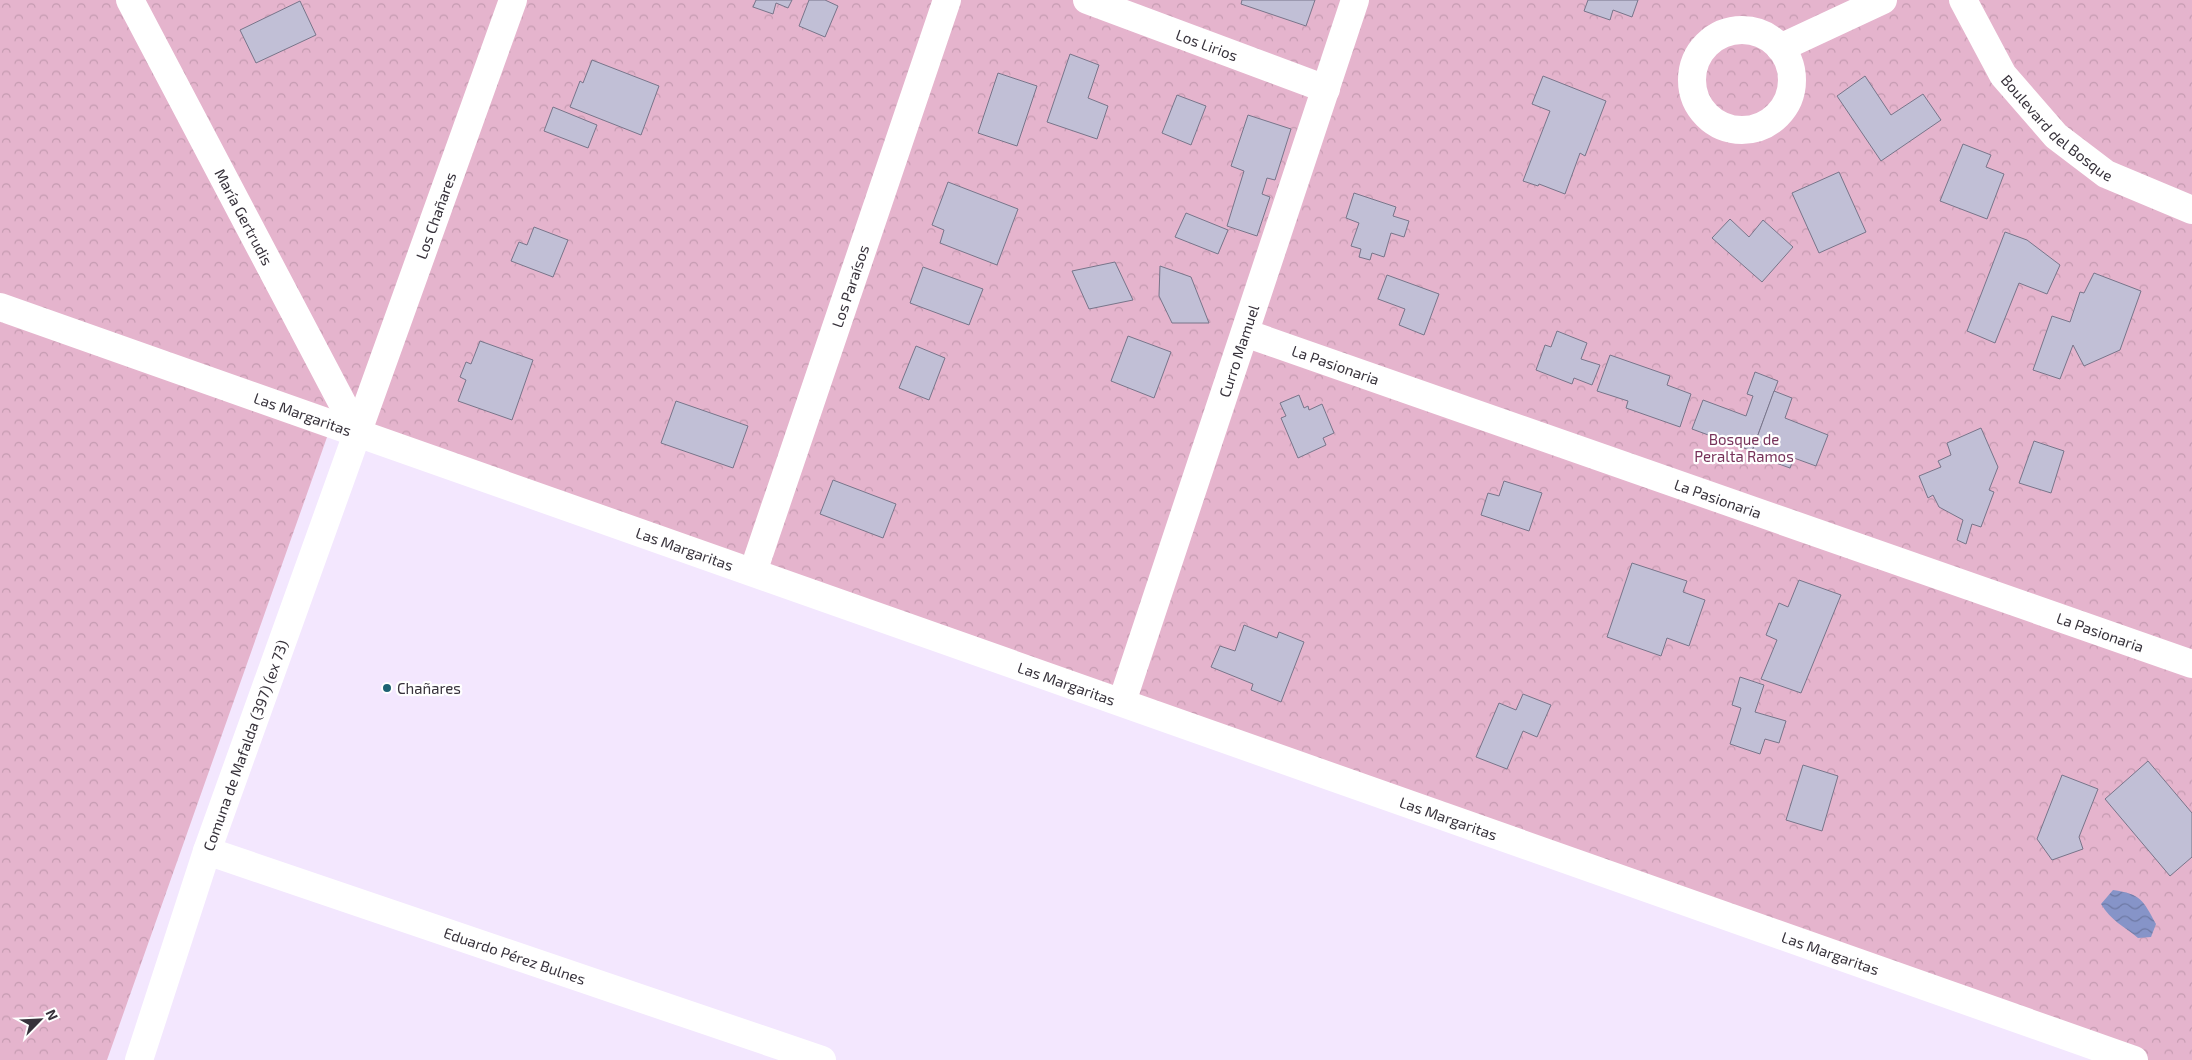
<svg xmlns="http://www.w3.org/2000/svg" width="2192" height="1060" font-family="'Exo 2',sans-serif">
	<defs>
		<pattern id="park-crowns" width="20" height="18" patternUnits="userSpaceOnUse" patternTransform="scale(1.25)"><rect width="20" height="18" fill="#e5b4cd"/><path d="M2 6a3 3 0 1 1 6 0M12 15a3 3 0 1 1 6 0" fill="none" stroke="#c59bb1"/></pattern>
		<pattern id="water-waves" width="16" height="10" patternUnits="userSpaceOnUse" patternTransform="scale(1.25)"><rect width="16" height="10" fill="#8694c8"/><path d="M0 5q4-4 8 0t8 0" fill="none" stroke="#6e79a4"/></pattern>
	</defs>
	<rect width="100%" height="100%" fill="#f3e7fe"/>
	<path fill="url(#park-crowns)" d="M0,0H2192V1060H2134L332,423L107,1060H0Z"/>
	<path fill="url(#water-waves)" d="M2113,890C2141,894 2143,900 2156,924L2151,937L2138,938C2124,926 2111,921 2101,904Z"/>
	<g fill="#c1bfd6" stroke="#78758a">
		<path d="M756,0H792L788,8L776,3L773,14L753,7Z"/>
		<path d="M809,0H825L838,6L825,37L799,26Z"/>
		<path d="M1242,0H1315L1306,26L1241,4Z"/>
		<path d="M1588,0H1638L1632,17L1613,10L1610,20L1584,11Z"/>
		<path d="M300,1L316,35L256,63L240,30Z"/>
		<path d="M1070,54L1099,65L1088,98L1108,106L1097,139L1047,122Z"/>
		<path d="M592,60L659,86L641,135L570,107L580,81L583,83Z"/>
		<path d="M998,73L1037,86L1017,146L978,133Z"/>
		<path d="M1543,76L1606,101L1585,156L1580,153L1565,194L1539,184L1538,186L1523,181L1550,111L1532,104Z"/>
		<path d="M1865,76L1891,115L1923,94L1941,120L1881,161L1837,96Z"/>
		<path d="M1177,95L1206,106L1191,145L1162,133Z"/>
		<path d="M553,107L597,125L588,148L544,131Z"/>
		<path d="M1248,115L1291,129L1275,180L1267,178L1262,194L1270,197L1257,236L1227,226L1244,171L1231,166Z"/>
		<path d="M1963,144L1991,155L1986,167L2004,174L1987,219L1940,201Z"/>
		<path d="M1839,172L1866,232L1819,253L1792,193Z"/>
		<path d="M948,182L1018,209L997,265L940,243L944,230L932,225Z"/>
		<path d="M1354,193L1396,207L1393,216L1409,221L1404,237L1391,233L1384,257L1372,253L1370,260L1359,257L1361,249L1351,246L1359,223L1346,218Z"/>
		<path d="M1186,213L1228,230L1218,254L1175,237Z"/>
		<path d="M1730,219L1749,237L1763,220L1793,247L1762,282L1712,238Z"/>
		<path d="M534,227L568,240L553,277L511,261L519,242L527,245Z"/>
		<path d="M2005,232L2027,240L2060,265L2047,294L2019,283L1995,343L1967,331Z"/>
		<path d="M1115,262L1133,300L1089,309L1072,271Z"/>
		<path d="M1160,266L1191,277L1209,323H1172L1159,296Z"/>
		<path d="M923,267L983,289L969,325L910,303Z"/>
		<path d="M2094,273L2141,291L2120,350L2084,366L2073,345L2060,379L2033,370L2052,316L2070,322L2080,292L2084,293Z"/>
		<path d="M1387,275L1439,294L1424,335L1399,325L1405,309L1378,299Z"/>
		<path d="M1557,331L1587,343L1581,359L1600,365L1592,385L1574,378L1572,384L1536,370L1545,345L1551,347Z"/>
		<path d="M1128,336L1171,352L1154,398L1111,381Z"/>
		<path d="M480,341L533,360L512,420L458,401L466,380L460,377L466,362L471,364Z"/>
		<path d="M916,346L945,358L929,400L899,388Z"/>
		<path d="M1610,355L1670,376L1667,385L1691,394L1680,427L1626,408L1628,401L1597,391Z"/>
		<path d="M1755,372L1778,381L1752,451L1692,429L1703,400L1746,416L1753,396L1747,394Z"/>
		<path d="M1774,391L1792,398L1785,418L1828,435L1816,466L1794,458L1790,468L1751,454Z"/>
		<path d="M1299,395L1304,408L1308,406L1309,410L1322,404L1334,433L1323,438L1326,445L1298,458L1281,418L1286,416L1280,403Z"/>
		<path d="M676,401L748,426L733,468L661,443Z"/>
		<path d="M1981,428L1998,467L1989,490L1994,492L1981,527L1972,524L1966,544L1957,540L1963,520L1939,507L1933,495L1928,498L1919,476L1941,467L1938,461L1951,455L1947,443Z"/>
		<path d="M2034,441L2064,451L2051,493L2019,483Z"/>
		<path d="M833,480L896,504L883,538L820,514Z"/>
		<path d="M1504,481L1542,493L1529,531L1481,515L1488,493L1499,496Z"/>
		<path d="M1632,563L1687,581L1683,592L1705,600L1689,646L1667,638L1661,656L1607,637Z"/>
		<path d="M1799,580L1841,595L1801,693L1761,679L1777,640L1766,635L1779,603L1788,607Z"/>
		<path d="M1244,625L1277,638L1279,632L1304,642L1281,702L1251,690L1253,684L1211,667L1220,646L1235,651Z"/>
		<path d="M1740,677L1764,685L1755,712L1786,721L1779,743L1765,739L1760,754L1730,744L1741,708L1732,705Z"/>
		<path d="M1523,694L1551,705L1537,737L1523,731L1507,769L1476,757L1499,703L1516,710Z"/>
		<path d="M2148,761L2192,813V857L2170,876L2105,799Z"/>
		<path d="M1803,765L1838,776L1822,831L1786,820Z"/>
		<path d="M2062,775L2098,789L2079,837L2083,849L2052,860L2037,839Z"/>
	</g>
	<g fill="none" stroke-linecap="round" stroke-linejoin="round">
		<g stroke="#fff" stroke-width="28">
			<path id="s1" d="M130,0L358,433"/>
			<path id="s2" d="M1087,0L1326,89"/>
			<path id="s3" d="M1963,0L2003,75L2056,136L2106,174L2192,210"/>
			<circle cx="1742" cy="80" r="50"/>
			<path d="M1780,48L1883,0"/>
			<path id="s4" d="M0,307L2134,1060"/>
			<path id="s5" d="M1245,333L2192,664"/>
			<path id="s6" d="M753,572L947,0"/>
			<path id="s7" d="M1122,702L1355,0"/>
			<path id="s8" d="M207,851L822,1060"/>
			<path id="s9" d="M139,1060L207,851L513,0"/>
		</g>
	</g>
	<circle fill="#1d6273" stroke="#fff" stroke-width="2" cx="387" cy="688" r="5"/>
	<g text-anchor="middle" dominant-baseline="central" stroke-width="4.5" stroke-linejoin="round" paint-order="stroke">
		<g font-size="15" fill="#37323b" stroke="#fff">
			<text stroke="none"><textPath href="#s2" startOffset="128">Los Lirios</textPath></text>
			<text stroke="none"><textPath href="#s3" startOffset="161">Boulevard del Bosque</textPath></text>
			<text stroke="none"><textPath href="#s1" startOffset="245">María Gertrudis</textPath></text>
			<text stroke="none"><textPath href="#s9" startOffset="895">Los Chañares</textPath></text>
			<text stroke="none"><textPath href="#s6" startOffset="302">Los Paraísos</textPath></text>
			<text stroke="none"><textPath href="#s7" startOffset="370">Curro Mamuel</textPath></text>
			<text stroke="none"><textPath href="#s5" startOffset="96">La Pasionaria</textPath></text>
			<text stroke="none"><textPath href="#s4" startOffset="321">Las Margaritas</textPath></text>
			<text stroke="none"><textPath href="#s5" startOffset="501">La Pasionaria</textPath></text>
			<text stroke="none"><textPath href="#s4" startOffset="726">Las Margaritas</textPath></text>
			<text stroke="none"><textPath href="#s5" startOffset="906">La Pasionaria</textPath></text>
			<text stroke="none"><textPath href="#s4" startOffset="1131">Las Margaritas</textPath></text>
			<text stroke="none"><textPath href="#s9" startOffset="332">Comuna de Mafalda (397) (ex 73)</textPath></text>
			<text stroke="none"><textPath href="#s4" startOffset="1536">Las Margaritas</textPath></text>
			<text stroke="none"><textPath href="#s4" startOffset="1941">Las Margaritas</textPath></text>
			<text stroke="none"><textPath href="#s8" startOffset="325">Eduardo Pérez Bulnes</textPath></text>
		</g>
		<g font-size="15" fill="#77325a" stroke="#fff">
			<text x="1744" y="439">Bosque de<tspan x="1744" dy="17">Peralta Ramos</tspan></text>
		</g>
		<g font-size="15" fill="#37323b" stroke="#fff" text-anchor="start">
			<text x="397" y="688">Chañares</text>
		</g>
	</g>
	<g transform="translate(40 1020) rotate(66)" stroke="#ffffff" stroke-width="4" paint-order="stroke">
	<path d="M0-4L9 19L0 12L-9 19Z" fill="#37323b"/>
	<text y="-8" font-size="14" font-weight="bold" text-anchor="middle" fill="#37323b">N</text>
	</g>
</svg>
